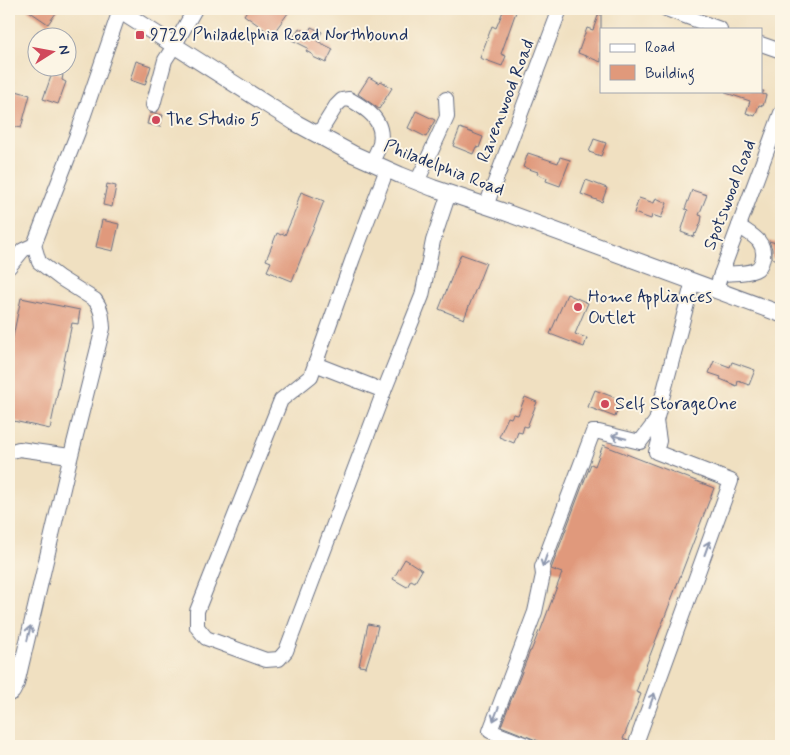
<svg xmlns="http://www.w3.org/2000/svg" width="790" height="755" font-family="Mynerve,sans-serif">
	<rect width="100%" height="100%" fill="#fcf5e5"/>
	<filter id="ink" filterUnits="userSpaceOnUse"><feTurbulence type="fractalNoise" baseFrequency=".02" numOctaves="2"/><feDisplacementMap in="SourceGraphic" scale="10" xChannelSelector="R" yChannelSelector="G"/><feConvolveMatrix kernelMatrix="1 2 1 2 8 2 1 2 1" color-interpolation-filters="sRGB"/></filter>
	<filter id="wash" filterUnits="userSpaceOnUse"><feTurbulence type="fractalNoise" baseFrequency=".0096" numOctaves="4" result="noise"/><feDisplacementMap in="SourceGraphic" scale="20" xChannelSelector="R" yChannelSelector="G"/><feGaussianBlur stdDeviation="1.12" result="paint"/><feColorMatrix in="noise" values="0 0 0 0 0 0 0 0 0 0 0 0 0 0 0 0 0 1.4 0 .05"/><feComposite in="paint" operator="in"/></filter>
	<g filter="url(#wash)">
		<rect width="100%" height="100%" fill="#f0e0c1"/>
		<g id="blocks">
			<g fill="#e0997b">
				<path d="M26,9H59L48,24Z"/>
				<path d="M248,9H291L272,35L244,15Z"/>
				<path d="M504,9H517L501,54L506,56L502,66L480,58L492,26L496,28Z"/>
				<path d="M600,10H601V62L578,53L587,28L593,30Z"/>
				<path d="M311,27L322,32L317,41L333,49L326,63L313,57V55L306,51L308,48L292,40L299,28L309,33Z"/>
				<path d="M136,61L151,66L145,85L130,80Z"/>
				<path d="M53,71L63,75L62,80L66,82L58,104L43,99Z"/>
				<path d="M369,77L379,83L381,81L392,88L379,109L358,94Z"/>
				<path d="M9,89L30,95L21,128L9,125Z"/>
				<path d="M726,91H764L762,94L766,95L763,106L759,105L755,116L746,113L750,101L726,93Z"/>
				<path d="M416,111L435,120L426,137L408,128Z"/>
				<path d="M150,113L163,115L160,127L147,124Z"/>
				<path d="M460,128L483,137L479,148L476,147L473,154L453,146Z"/>
				<path d="M594,139L606,143L601,156L589,152Z"/>
				<path d="M528,153L558,163L560,157L570,160L560,186L546,181L547,178L537,174L538,172L523,167Z"/>
				<path d="M586,180L607,188L602,202L581,194Z"/>
				<path d="M107,184L116,186L112,207L103,205Z"/>
				<path d="M692,190L707,195L699,215L702,216L701,222L696,234L695,233L694,237L681,232L688,210L685,209Z"/>
				<path d="M301,192L324,201L292,281L267,271L271,262L266,260L277,233L281,235L282,233L285,235L297,207L296,206Z"/>
				<path d="M639,198L654,203L656,198L667,203L661,218L652,215L651,219L634,213Z"/>
				<path d="M102,220L119,224L113,251L96,247Z"/>
				<path d="M781,232V261L772,258V249L769,241L776,243Z"/>
				<path d="M461,254L486,263L464,319L439,309Z"/>
				<path d="M567,294L588,303L575,334L587,338L584,347L550,334Z"/>
				<path d="M21,298L80,310L78,324L72,323L50,429L9,420V356Z"/>
				<path d="M714,361L730,367L732,362L755,370L749,385L738,381L737,386L725,381L720,379L721,377L709,373Z"/>
				<path d="M595,390L621,400L615,417L588,407Z"/>
				<path d="M525,397L537,402L527,427L524,426L522,433L518,432L514,443L499,437L508,417L511,418L513,414L518,415Z"/>
				<path d="M603,445L714,488L636,692L641,694L623,739L628,741L626,746H551L501,726L530,651H531L539,631L540,632L562,573L551,569L583,484L591,464L595,466Z"/>
				<path d="M405,559L422,570L415,582L411,580L407,587L393,579Z"/>
				<path d="M368,624L378,626L374,642L366,667L359,666Z"/>
			</g>
		</g>
	</g>
	<g filter="url(#ink)">
		<use href="#blocks" fill-opacity="0" stroke="#666d81" stroke-width="1"/>
		<g fill="none" stroke-linecap="round" stroke-linejoin="round">
			<defs>
				<g id="minor">
					<path d="M666,9L720,29"/>
					<path d="M761,44L781,51"/>
					<path d="M153,105L165,60L174,46L195,9"/>
					<path d="M318,135L336,106L342,100L349,99C367,109 385,120 380,144C378,150 374,157 372,163"/>
					<path d="M387,169L353,258L311,376L281,400L197,611V627L206,638L266,660L279,659L286,651L384,391L422,296L433,241L449,193"/>
					<path d="M417,182L447,117L446,99"/>
					<path d="M486,206L560,9"/>
					<path d="M9,267L23,250L34,245L78,132L120,10"/>
					<path d="M721,274C730,273 747,274 755,270C760,268 762,263 763,257C765,240 751,235 739,226"/>
					<path d="M716,290L721,274L781,113"/>
					<path d="M315,364L384,391"/>
					<path d="M9,452L19,449L70,456"/>
					<path d="M9,694L13,692L17,684L68,467L103,328C102,317 102,309 95,300L60,278L39,262L34,245"/>
					<path d="M529,746L490,731L535,612L543,575L542,567L593,432H599L640,442L656,421L693,281"/>
					<path d="M635,746L731,481L656,452L659,441L656,421"/>
				</g>
				<path id="major" d="M117,9L296,123L353,154L400,175L433,188L499,210L781,314"/>
			</defs>
			<use href="#minor" stroke="#666d81" stroke-width="16"/>
			<use href="#major" stroke="#666d81" stroke-width="18"/>
			<use href="#minor" stroke="#fff" stroke-width="14"/>
			<use href="#major" stroke="#fff" stroke-width="16"/>
		</g>
		<defs><path id="oneway-shaft" d="M-6 0H5M1.5-3L5.5 0L1.5 3" fill="none" stroke-width="1.6" stroke-linecap="round" stroke-linejoin="round" transform="scale(1.25)"/></defs>
		<g stroke="#8d97ae">
			<use href="#oneway-shaft" transform="translate(619 437) rotate(-167)"/>
			<use href="#oneway-shaft" transform="translate(707 548) rotate(-70)"/>
			<use href="#oneway-shaft" transform="translate(545 560) rotate(109)"/>
			<use href="#oneway-shaft" transform="translate(29 633) rotate(-77)"/>
			<use href="#oneway-shaft" transform="translate(652 700) rotate(-70)"/>
			<use href="#oneway-shaft" transform="translate(496 714) rotate(111)"/>
		</g>
	</g>
	<g fill="#d1495b" stroke="#fcf5e5" stroke-width="2">
		<rect x="135" y="30" width="10" height="10" rx="2.5"/>
		<circle cx="156" cy="120" r="5"/>
		<circle cx="578" cy="307" r="5"/>
		<circle cx="605" cy="404" r="5"/>
	</g>
	<g text-anchor="middle" dominant-baseline="central" stroke-width="4" stroke-linejoin="round" paint-order="stroke">
		<g font-size="18" fill="#1b2f5e" stroke="#fcf5e5" text-anchor="start">
			<text x="150" y="35">9729 Philadelphia Road Northbound</text>
			<text x="166" y="120">The Studio 5</text>
			<text x="588" y="297">Home Appliances<tspan x="588" dy="21">Outlet</tspan></text>
			<text x="615" y="404">Self StorageOne</text>
		</g>
		<g font-size="18" fill="#1b2f5e" stroke="#fcf5e5">
			<text transform="translate(506 101) rotate(-69)">Ravenwood Road</text>
			<text transform="translate(444 168) rotate(21)">Philadelphia Road</text>
			<text transform="translate(730 195) rotate(-69)">Spotswood Road</text>
		</g>
	</g>
	<rect width="790" height="755" fill="none" stroke="#fcf5e5" stroke-width="30"/>
	<rect x="600" y="28" width="162" height="65" fill="#fcf5e5" stroke="#a2a6af"/>
	<rect x="610" y="44" width="25" height="8" fill="#ffffff" stroke="#a2a6af"/>
	<text x="645" y="52" font-size="15" fill="#1b2f5e">Road</text>
	<rect x="610" y="65" width="25" height="15" fill="#e0997b" stroke="#a2a6af"/>
	<text x="645" y="78" font-size="15" fill="#1b2f5e">Building</text>
	<g transform="translate(52 52) rotate(79)"><circle r="24" fill="#fcf5e5" stroke="#a2a6af"/>
	<path d="M0-4L9 19L0 12L-9 19Z" fill="#d1495b"/>
	<text y="-8" font-size="14" font-weight="bold" text-anchor="middle" fill="#1b2f5e">N</text>
	</g>
</svg>
